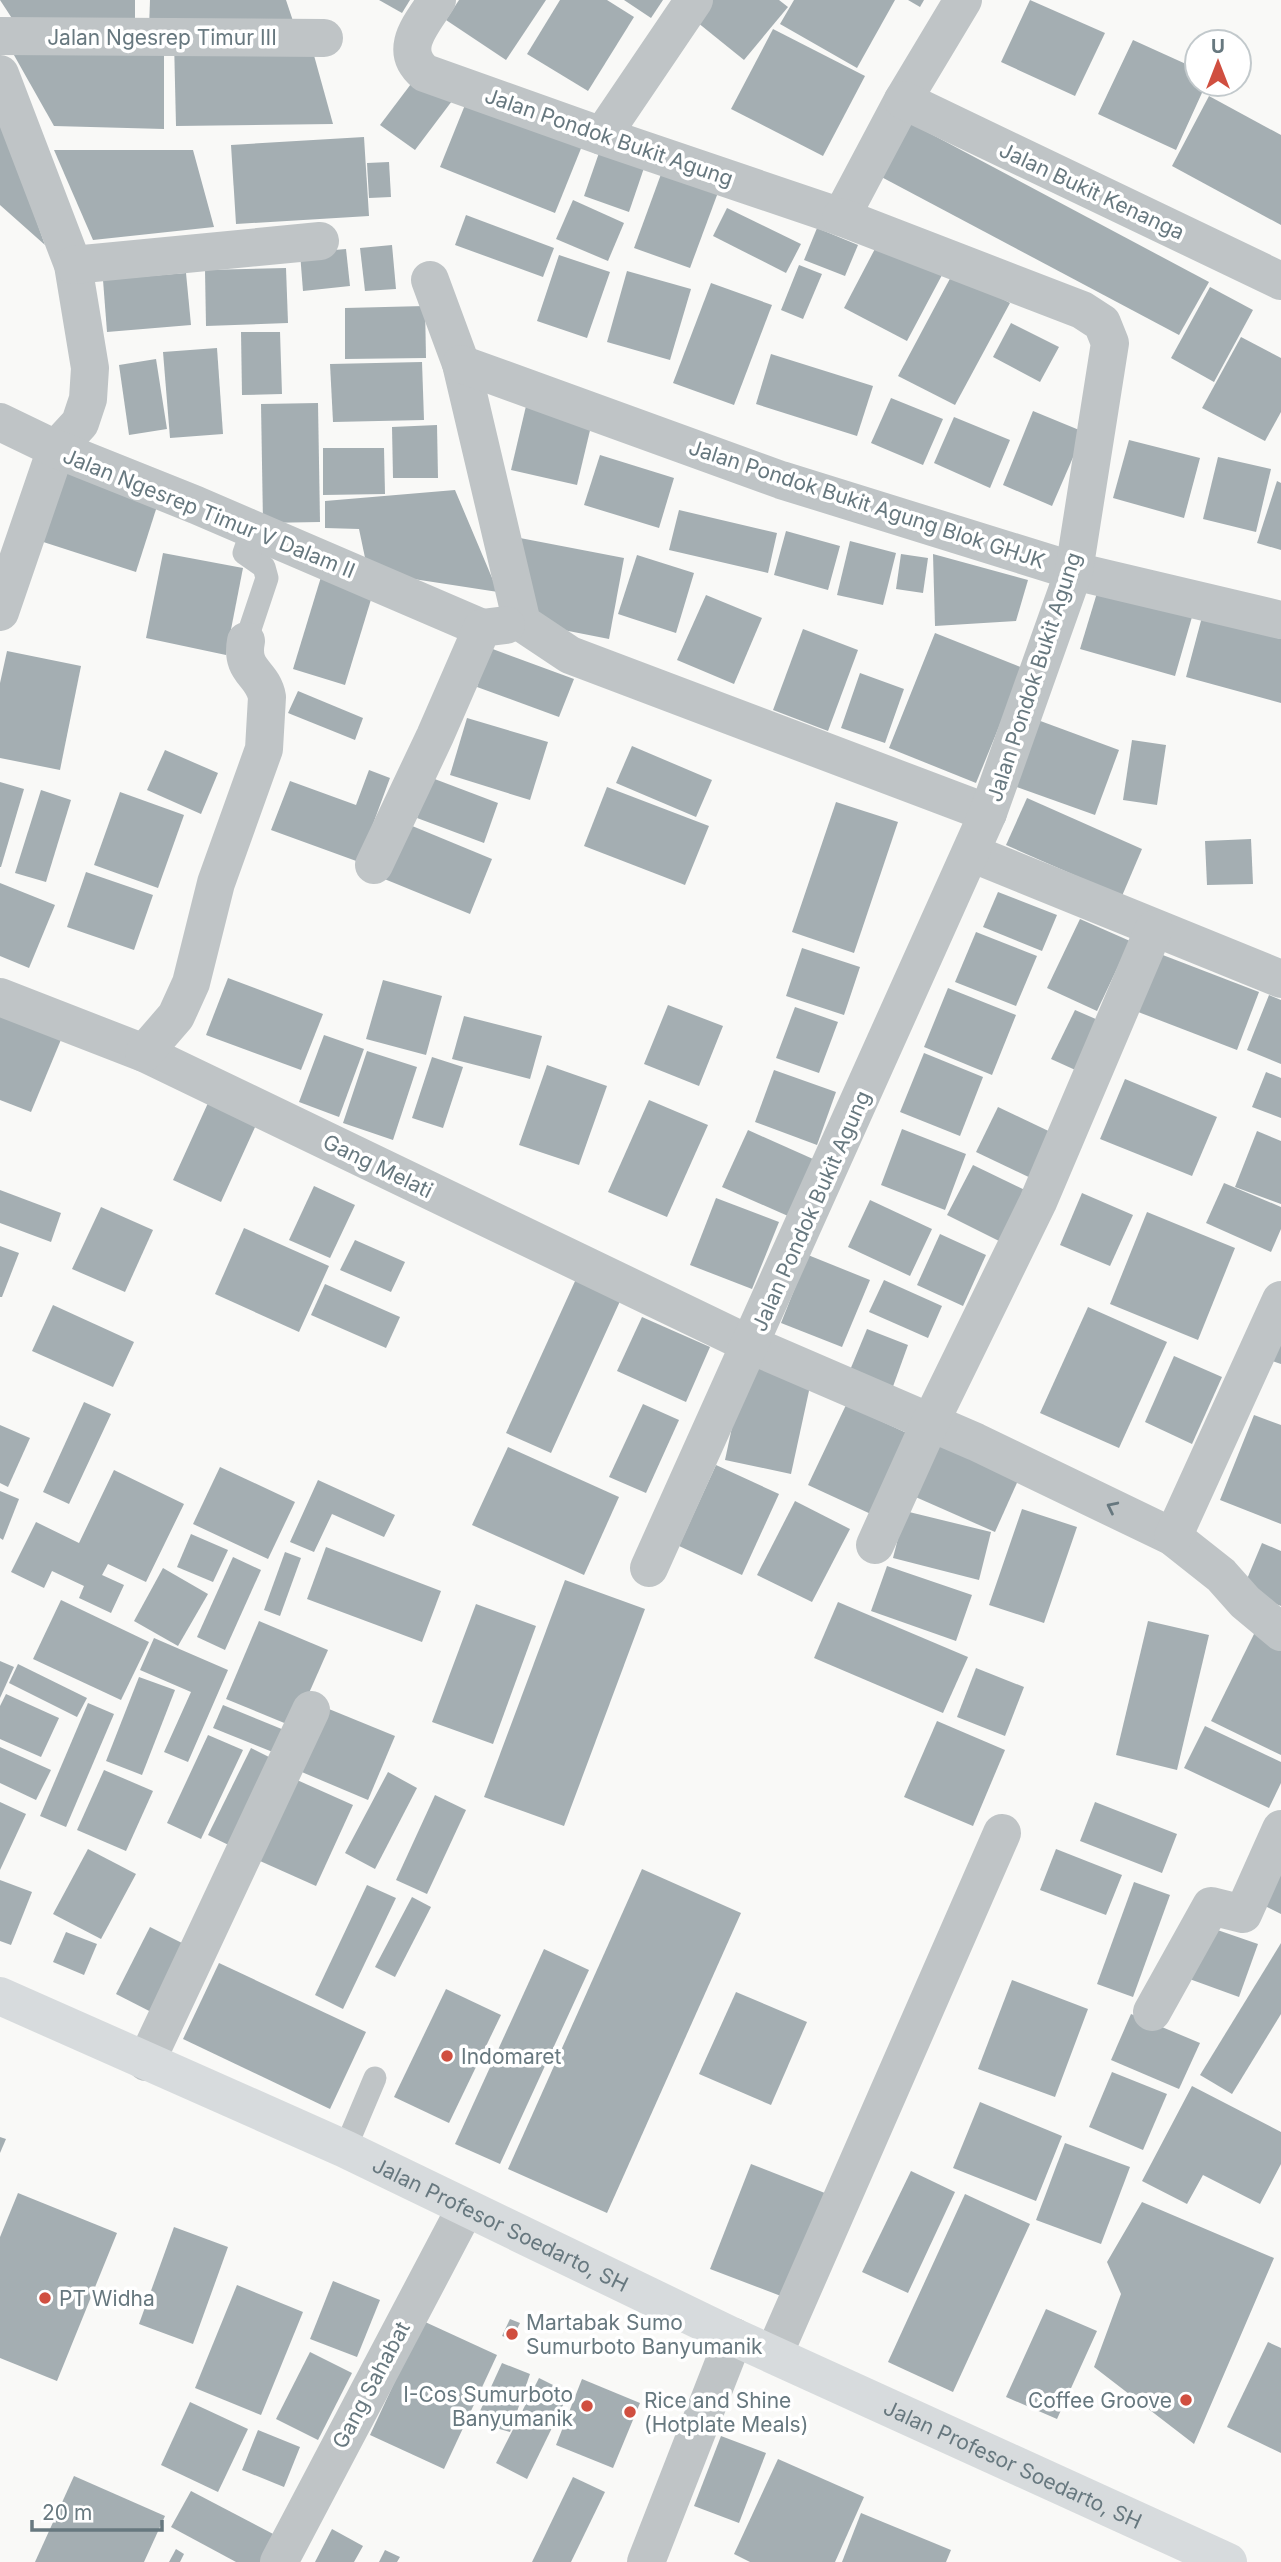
<svg xmlns="http://www.w3.org/2000/svg" width="1281" height="2562" font-family="Inter,sans-serif">
	<rect width="100%" height="100%" fill="#f9f9f7"/>
	<g fill="#a4aeb2">
		<path d="M0,0H135V30L17,26Z"/>
		<path d="M150,0H286L294,24L149,28Z"/>
		<path d="M379,0H410L402,13Z"/>
		<path d="M459,0H546L506,60L446,20Z"/>
		<path d="M560,0H607L634,17L588,91L527,54Z"/>
		<path d="M624,0H663L651,18Z"/>
		<path d="M699,0H779L788,7L744,60L687,14Z"/>
		<path d="M794,0H895L857,68L780,24Z"/>
		<path d="M908,0H924L920,7Z"/>
		<path d="M1030,0L1105,33L1075,96L1001,62Z"/>
		<path d="M773,29L865,76L823,156L731,109Z"/>
		<path d="M164,40V129L54,126L6,41Z"/>
		<path d="M174,40L310,41L333,124L176,126Z"/>
		<path d="M1133,40L1197,69V84H1206L1176,150L1098,114Z"/>
		<path d="M420,72L455,97L415,150L380,125Z"/>
		<path d="M469,95L584,141L555,213L440,167Z"/>
		<path d="M1209,96L1281,135V225L1172,166Z"/>
		<path d="M0,118L45,245L0,205Z"/>
		<path d="M901,118L1209,282L1179,335L872,172Z"/>
		<path d="M364,137L369,216L236,224L231,145Z"/>
		<path d="M54,150H193L214,227L93,240Z"/>
		<path d="M600,150L645,165L629,212L584,196Z"/>
		<path d="M389,162L391,197L369,198L367,163Z"/>
		<path d="M664,166L720,187L690,268L634,248Z"/>
		<path d="M573,200L624,223L608,261L556,239Z"/>
		<path d="M727,208L801,244L786,273L713,236Z"/>
		<path d="M466,215L554,248L543,277L455,245Z"/>
		<path d="M817,228L858,245L845,276L804,260Z"/>
		<path d="M878,243L942,275L907,341L844,308Z"/>
		<path d="M392,245L396,289L365,291L360,248Z"/>
		<path d="M346,249L350,286L303,291L300,253Z"/>
		<path d="M559,255L610,272L587,338L537,321Z"/>
		<path d="M799,265L822,274L803,319L781,310Z"/>
		<path d="M286,268L288,323L206,326L205,270Z"/>
		<path d="M627,271L691,289L670,360L607,342Z"/>
		<path d="M186,273L191,325L107,332L103,280Z"/>
		<path d="M953,273L1010,303L955,405L898,376Z"/>
		<path d="M711,283L772,305L734,405L673,383Z"/>
		<path d="M1210,287L1253,310L1214,382L1171,358Z"/>
		<path d="M425,306L426,358L345,359V308Z"/>
		<path d="M1011,323L1059,347L1040,382L993,357Z"/>
		<path d="M241,332H280L282,394L242,395Z"/>
		<path d="M1241,337L1281,358V412L1265,441L1202,408Z"/>
		<path d="M217,348L223,434L170,438L163,352Z"/>
		<path d="M771,354L873,386L857,436L756,404Z"/>
		<path d="M156,359L167,429L129,435L119,365Z"/>
		<path d="M422,362L424,420L333,422L330,364Z"/>
		<path d="M891,398L943,419L923,465L871,443Z"/>
		<path d="M318,403L320,522L263,523L261,404Z"/>
		<path d="M526,406L592,422L577,485L511,470Z"/>
		<path d="M1033,411L1084,432L1052,506L1003,485Z"/>
		<path d="M954,417L1010,440L990,488L934,463Z"/>
		<path d="M437,425L438,478H393L392,427Z"/>
		<path d="M1129,440L1200,458L1184,518L1113,498Z"/>
		<path d="M323,448H384L385,494L323,495Z"/>
		<path d="M600,455L674,478L659,528L584,505Z"/>
		<path d="M1218,457L1271,469L1256,532L1203,519Z"/>
		<path d="M54,466L159,500L136,572L31,538Z"/>
		<path d="M1277,481L1281,483V550L1257,543Z"/>
		<path d="M455,490L498,592L368,572L359,529L325,528V501Z"/>
		<path d="M679,510L777,533L768,573L669,550Z"/>
		<path d="M786,531L840,546L828,590L774,575Z"/>
		<path d="M520,538L624,558L609,639L533,624Z"/>
		<path d="M850,541L896,553L883,605L837,595Z"/>
		<path d="M163,553L243,568L226,655L146,638Z"/>
		<path d="M901,554L928,558L923,593L896,589Z"/>
		<path d="M933,554L1028,580L1016,621L935,626Z"/>
		<path d="M637,555L694,573L676,633L618,614Z"/>
		<path d="M321,577L373,593L345,685L293,669Z"/>
		<path d="M1100,583L1194,610L1175,676L1080,649Z"/>
		<path d="M706,595L762,618L734,684L677,660Z"/>
		<path d="M1202,617L1281,639V703L1186,677Z"/>
		<path d="M803,629L858,650L828,731L773,710Z"/>
		<path d="M935,633L1023,668L976,783L889,748Z"/>
		<path d="M490,648L574,679L559,717L477,687Z"/>
		<path d="M7,651L81,666L60,770L0,758V683Z"/>
		<path d="M860,673L904,689L885,743L841,728Z"/>
		<path d="M298,691L363,718L355,740L288,713Z"/>
		<path d="M467,718L548,742L530,800L450,775Z"/>
		<path d="M1035,719L1119,750L1095,815L1011,785Z"/>
		<path d="M1132,740L1166,745L1157,805L1123,800Z"/>
		<path d="M632,746L712,780L696,817L616,783Z"/>
		<path d="M165,750L218,773L201,814L147,790Z"/>
		<path d="M369,770L390,778L359,862L271,830L290,781L356,805Z"/>
		<path d="M432,778L498,803L484,843L417,818Z"/>
		<path d="M0,782L24,789L1,867H0Z"/>
		<path d="M607,787L709,826L685,885L584,846Z"/>
		<path d="M41,790L71,800L46,882L15,873Z"/>
		<path d="M120,792L184,815L158,888L94,865Z"/>
		<path d="M1027,798L1142,849L1122,896L1006,845Z"/>
		<path d="M836,802L898,822L854,953L792,932Z"/>
		<path d="M405,823L492,859L470,914L382,878Z"/>
		<path d="M1251,839L1253,884L1207,885L1205,841Z"/>
		<path d="M86,872L153,895L134,950L67,927Z"/>
		<path d="M0,883L55,905L29,968L0,956Z"/>
		<path d="M998,892L1057,915L1042,951L983,927Z"/>
		<path d="M1080,919L1130,941L1097,1011L1047,988Z"/>
		<path d="M976,932L1037,956L1016,1006L955,982Z"/>
		<path d="M802,948L860,967L844,1015L786,996Z"/>
		<path d="M1155,952L1259,992L1237,1050L1133,1010Z"/>
		<path d="M228,978L323,1014L301,1070L206,1035Z"/>
		<path d="M383,980L442,996L426,1055L366,1039Z"/>
		<path d="M948,988L1016,1015L992,1075L924,1047Z"/>
		<path d="M1269,995L1281,1000V1064L1247,1050Z"/>
		<path d="M0,1003L65,1030L31,1112L0,1100Z"/>
		<path d="M668,1005L723,1026L699,1086L644,1064Z"/>
		<path d="M795,1007L838,1022L819,1073L776,1058Z"/>
		<path d="M1075,1010L1105,1023L1082,1073L1051,1059Z"/>
		<path d="M464,1016L542,1036L530,1079L452,1059Z"/>
		<path d="M324,1035L364,1049L339,1117L299,1102Z"/>
		<path d="M367,1051L417,1067L393,1140L343,1123Z"/>
		<path d="M924,1053L983,1077L960,1136L900,1112Z"/>
		<path d="M432,1057L463,1067L443,1128L412,1118Z"/>
		<path d="M547,1065L607,1086L579,1165L519,1145Z"/>
		<path d="M774,1070L836,1092L817,1145L755,1122Z"/>
		<path d="M1266,1072L1281,1078V1118L1252,1107Z"/>
		<path d="M1125,1079L1217,1117L1192,1176L1100,1139Z"/>
		<path d="M649,1100L708,1125L667,1217L608,1192Z"/>
		<path d="M208,1103L256,1125L221,1202L173,1180Z"/>
		<path d="M998,1107L1059,1136L1037,1181L976,1152Z"/>
		<path d="M902,1129L966,1154L945,1210L881,1185Z"/>
		<path d="M748,1130L813,1159L788,1216L722,1187Z"/>
		<path d="M1257,1131L1281,1141V1204L1235,1187Z"/>
		<path d="M973,1165L1027,1191L1001,1242L947,1215Z"/>
		<path d="M1224,1183L1281,1207V1229L1271,1252L1206,1223Z"/>
		<path d="M314,1186L355,1205L330,1258L289,1240Z"/>
		<path d="M0,1190L61,1213L51,1242L0,1223Z"/>
		<path d="M1082,1193L1133,1215L1110,1266L1060,1245Z"/>
		<path d="M716,1198L779,1222L752,1289L690,1265Z"/>
		<path d="M870,1200L932,1229L910,1276L848,1247Z"/>
		<path d="M101,1207L153,1230L125,1292L72,1269Z"/>
		<path d="M1147,1212L1235,1248L1198,1340L1110,1304Z"/>
		<path d="M244,1228L329,1266L299,1332L215,1294Z"/>
		<path d="M940,1234L986,1255L963,1306L917,1285Z"/>
		<path d="M355,1240L405,1262L391,1292L340,1270Z"/>
		<path d="M0,1246L19,1253L2,1297H0Z"/>
		<path d="M808,1255L870,1280L842,1347L781,1323Z"/>
		<path d="M576,1279L621,1299L551,1453L506,1433Z"/>
		<path d="M884,1280L942,1306L928,1338L869,1312Z"/>
		<path d="M325,1284L400,1317L386,1348L311,1315Z"/>
		<path d="M53,1305L134,1342L113,1387L32,1351Z"/>
		<path d="M1088,1307L1167,1342L1119,1448L1040,1413Z"/>
		<path d="M642,1317L710,1347L686,1402L617,1371Z"/>
		<path d="M867,1329L908,1345L891,1392L848,1375Z"/>
		<path d="M1281,1331V1364L1269,1360Z"/>
		<path d="M1174,1356L1222,1377L1192,1444L1145,1422Z"/>
		<path d="M746,1362L812,1377L791,1474L725,1460Z"/>
		<path d="M84,1402L111,1414L69,1504L43,1492Z"/>
		<path d="M643,1404L679,1420L646,1493L609,1477Z"/>
		<path d="M846,1405L911,1435L873,1515L808,1485Z"/>
		<path d="M1254,1415L1281,1425V1524L1220,1500Z"/>
		<path d="M0,1425L30,1438L8,1487L0,1483Z"/>
		<path d="M938,1438L1020,1476L995,1532L911,1495Z"/>
		<path d="M508,1447L619,1497L584,1575L472,1525Z"/>
		<path d="M716,1465L779,1494L742,1575L679,1546Z"/>
		<path d="M220,1467L295,1502L268,1559L193,1524Z"/>
		<path d="M114,1470L184,1504L146,1582L108,1564L102,1575L124,1585L111,1613L79,1598L84,1586L52,1571L44,1588L11,1572L36,1522L79,1543Z"/>
		<path d="M318,1480L395,1515L384,1537L332,1514L314,1552L290,1542Z"/>
		<path d="M0,1491L19,1499L3,1540L0,1538Z"/>
		<path d="M795,1501L850,1529L812,1602L757,1575Z"/>
		<path d="M1022,1509L1077,1527L1044,1623L989,1605Z"/>
		<path d="M905,1511L991,1532L979,1580L893,1558Z"/>
		<path d="M191,1534L228,1550L213,1582L177,1567Z"/>
		<path d="M1262,1543L1281,1551V1606L1242,1591Z"/>
		<path d="M326,1547L441,1591L422,1642L307,1599Z"/>
		<path d="M285,1552L301,1558L280,1616L264,1610Z"/>
		<path d="M233,1557L261,1570L225,1650L197,1637Z"/>
		<path d="M887,1566L972,1595L956,1641L871,1611Z"/>
		<path d="M163,1568L208,1594L178,1646L134,1621Z"/>
		<path d="M565,1580L645,1609L564,1826L484,1797Z"/>
		<path d="M61,1600L149,1642L121,1700L33,1659Z"/>
		<path d="M838,1602L968,1657L943,1713L814,1658Z"/>
		<path d="M476,1604L536,1626L493,1744L432,1722Z"/>
		<path d="M259,1621L328,1650L294,1727L226,1699Z"/>
		<path d="M1148,1621L1209,1635L1177,1770L1116,1755Z"/>
		<path d="M1256,1630L1281,1643V1755L1211,1721Z"/>
		<path d="M154,1638L228,1670L188,1762L164,1752L191,1692L140,1670Z"/>
		<path d="M0,1661L14,1667L0,1698Z"/>
		<path d="M18,1664L87,1698L77,1717L9,1683Z"/>
		<path d="M976,1668L1024,1687L1005,1736L957,1717Z"/>
		<path d="M139,1677L175,1690L142,1775L106,1761Z"/>
		<path d="M6,1694L59,1718L41,1757L0,1739V1706Z"/>
		<path d="M88,1703L114,1714L66,1827L40,1816Z"/>
		<path d="M223,1705L294,1734L285,1757L213,1728Z"/>
		<path d="M324,1707L395,1736L368,1800L297,1770Z"/>
		<path d="M937,1721L1005,1750L973,1826L904,1797Z"/>
		<path d="M1205,1726L1281,1762V1783L1269,1808L1184,1768Z"/>
		<path d="M208,1735L243,1750L201,1839L167,1823Z"/>
		<path d="M0,1747L51,1770L36,1800L0,1783Z"/>
		<path d="M251,1748L283,1764L241,1851L208,1835Z"/>
		<path d="M104,1770L153,1791L126,1851L77,1830Z"/>
		<path d="M388,1772L417,1788L375,1869L345,1853Z"/>
		<path d="M297,1780L353,1805L316,1886L260,1861Z"/>
		<path d="M435,1795L466,1810L427,1894L396,1880Z"/>
		<path d="M0,1802L26,1814L0,1870Z"/>
		<path d="M1095,1802L1177,1834L1162,1873L1080,1841Z"/>
		<path d="M88,1849L136,1874L101,1939L53,1914Z"/>
		<path d="M1056,1849L1122,1875L1106,1915L1040,1890Z"/>
		<path d="M1281,1851V1914L1257,1902Z"/>
		<path d="M642,1869L741,1913L607,2213L508,2169Z"/>
		<path d="M0,1880L32,1892L11,1945L0,1941Z"/>
		<path d="M1134,1882L1170,1895L1133,1997L1097,1984Z"/>
		<path d="M367,1885L396,1898L343,2009L315,1995Z"/>
		<path d="M412,1897L431,1907L395,1977L375,1967Z"/>
		<path d="M1203,1925L1258,1944L1239,1997L1184,1977Z"/>
		<path d="M150,1927L194,1949L159,2016L116,1994Z"/>
		<path d="M66,1932L97,1944L84,1975L53,1962Z"/>
		<path d="M1281,1943V2014L1232,2094L1200,2075Z"/>
		<path d="M544,1949L589,1970L500,2164L455,2144Z"/>
		<path d="M219,1963L366,2032L330,2109L183,2039Z"/>
		<path d="M1012,1980L1088,2009L1055,2097L978,2069Z"/>
		<path d="M446,1989L501,2015L449,2123L394,2097Z"/>
		<path d="M736,1992L807,2022L771,2105L699,2074Z"/>
		<path d="M1131,2014L1200,2043L1179,2089L1111,2060Z"/>
		<path d="M1112,2072L1167,2094L1143,2150L1089,2127Z"/>
		<path d="M1192,2086L1281,2132V2164L1260,2204L1203,2175L1187,2204L1142,2181Z"/>
		<path d="M980,2102L1062,2136L1036,2201L953,2168Z"/>
		<path d="M0,2137L6,2139L0,2153Z"/>
		<path d="M1065,2143L1130,2167L1101,2244L1036,2220Z"/>
		<path d="M751,2164L835,2197L794,2301L710,2269Z"/>
		<path d="M911,2171L955,2192L908,2293L862,2272Z"/>
		<path d="M18,2193L117,2233L57,2381L0,2358V2237Z"/>
		<path d="M965,2194L1030,2224L953,2392L888,2362Z"/>
		<path d="M1142,2202L1274,2258L1194,2444L1094,2367L1121,2294L1107,2262Z"/>
		<path d="M174,2227L228,2247L193,2344L139,2324Z"/>
		<path d="M333,2281L380,2300L357,2357L310,2339Z"/>
		<path d="M237,2285L303,2312L261,2415L195,2388Z"/>
		<path d="M1046,2309L1097,2331L1057,2419L1006,2397Z"/>
		<path d="M510,2319L520,2323L512,2339L502,2336Z"/>
		<path d="M423,2321L497,2355L444,2469L370,2435Z"/>
		<path d="M1268,2342L1281,2348V2453L1227,2427Z"/>
		<path d="M310,2352L352,2373L318,2440L276,2419Z"/>
		<path d="M502,2363L530,2374L510,2432L475,2422Z"/>
		<path d="M539,2378L569,2393L527,2479L496,2463Z"/>
		<path d="M582,2379L640,2403L613,2468L556,2445Z"/>
		<path d="M190,2402L248,2429L218,2492L161,2465Z"/>
		<path d="M258,2430L300,2447L284,2487L242,2470Z"/>
		<path d="M721,2436L766,2453L739,2523L694,2506Z"/>
		<path d="M778,2459L864,2497L835,2562H750L734,2554Z"/>
		<path d="M74,2476L165,2516L144,2562H35Z"/>
		<path d="M573,2477L605,2492L571,2562H532Z"/>
		<path d="M191,2491L277,2536L263,2562H236L171,2527Z"/>
		<path d="M861,2513L951,2550L946,2562H842Z"/>
		<path d="M332,2529L363,2546L354,2562H315Z"/>
		<path d="M176,2549L184,2554L180,2562H169Z"/>
		<path d="M385,2550L400,2557L397,2562H379Z"/>
	</g>
	<g fill="none" stroke-linecap="round" stroke-linejoin="round">
		<g stroke="#bfc4c6" stroke-width="23">
			<path d="M246,641L267,578L264,567L244,553L252,530"/>
			<path d="M345,2149L375,2078"/>
		</g>
		<g stroke="#bfc4c6" stroke-width="38">
			<path d="M437,0C422,24 397,49 425,73L602,136L841,217L903,100L963,0"/>
			<path d="M0,36L324,38"/>
			<path d="M0,74L73,265L90,368L88,399L80,423L56,449L0,612"/>
			<path d="M903,100L1281,281"/>
			<path d="M602,136L694,0"/>
			<path d="M73,265L320,241"/>
			<path d="M430,280L461,364L522,623L570,655L988,813"/>
			<path d="M461,364L781,480L1074,571L1281,620"/>
			<path d="M0,422L56,449L196,505L482,628"/>
			<path d="M971,853L1281,979"/>
			<path d="M374,865L435,736L482,628L506,625"/>
			<path d="M0,997L144,1053L751,1345L976,1442L1173,1537L1221,1575L1245,1602L1281,1632"/>
			<path d="M144,1053L176,1016L191,983L216,883L264,749L267,697C263,673 240,672 246,641"/>
			<path d="M1173,1537L1281,1300"/>
			<path d="M875,1545L930,1423L1038,1202L1154,929"/>
			<path d="M649,1568L988,813L1074,571L1110,343L1102,323L1082,310L841,217"/>
			<path d="M1152,2012L1211,1906L1243,1914L1281,1829"/>
			<path d="M146,2062L311,1710"/>
			<path d="M774,2354L1002,1833"/>
			<path d="M279,2562L465,2209"/>
			<path d="M646,2562L734,2337"/>
		</g>
		<path stroke="#d7dbdd" stroke-width="38" id="s1" d="M0,1996L345,2149L734,2337L1228,2562"/>
	</g>
	<defs><path id="oneway-chevron" d="M-2-3.5L2.5 0L-2 3.5" fill="none" stroke-width="1.6" stroke-linecap="round" stroke-linejoin="round" transform="scale(1.75)"/></defs>
	<use stroke="#67787f" href="#oneway-chevron" transform="translate(1112 1507) rotate(-154)"/>
	<g fill="#d04f40" stroke="#fff" stroke-width="2.5">
		<circle cx="447" cy="2056" r="7"/>
		<circle cx="45" cy="2298" r="7"/>
		<circle cx="512" cy="2334" r="7"/>
		<circle cx="1186" cy="2400" r="7"/>
		<circle cx="587" cy="2406" r="7"/>
		<circle cx="630" cy="2412" r="7"/>
	</g>
	<g text-anchor="middle" dominant-baseline="central" stroke-width="7" stroke-linejoin="round" paint-order="stroke">
		<g font-size="21" fill="#67787f" stroke="#fff">
			<text x="162" y="37">Jalan Ngesrep Timur III</text>
			<text transform="translate(609 137) rotate(19)">Jalan Pondok Bukit Agung</text>
			<text transform="translate(1092 191) rotate(25)">Jalan Bukit Kenanga</text>
			<text transform="translate(867 504) rotate(18)">Jalan Pondok Bukit Agung Blok GHJK</text>
			<text transform="translate(209 513) rotate(22)">Jalan Ngesrep Timur V Dalam II</text>
			<text transform="translate(1034 677) rotate(-72)">Jalan Pondok Bukit Agung</text>
			<text transform="translate(378 1166) rotate(26)">Gang Melati</text>
			<text transform="translate(811 1211) rotate(-66)">Jalan Pondok Bukit Agung</text>
			<text stroke="none"><textPath href="#s1" startOffset="550">Jalan Profesor Soedarto, SH</textPath></text>
			<text transform="translate(371 2385) rotate(-62)">Gang Sahabat</text>
			<text stroke="none"><textPath href="#s1" startOffset="1116">Jalan Profesor Soedarto, SH</textPath></text>
		</g>
		<g font-size="21" fill="#67787f" stroke="#fff" text-anchor="start">
			<text x="461" y="2056">Indomaret</text>
			<text x="59" y="2298">PT Widha</text>
			<text x="526" y="2322">Martabak Sumo<tspan x="526" dy="24">Sumurboto Banyumanik</tspan></text>
			<text x="573" y="2394" text-anchor="end">I-Cos Sumurboto<tspan x="573" dy="24">Banyumanik</tspan></text>
			<text x="644" y="2400">Rice and Shine<tspan x="644" dy="24">(Hotplate Meals)</tspan></text>
			<text x="1172" y="2400" text-anchor="end">Coffee Groove</text>
		</g>
	</g>
	<g transform="translate(1218 63)"><circle r="33" fill="#ffffff" stroke="#c2c9cc" stroke-width="2"/>
	<path d="M0-5L12 26L0 18L-12 26Z" fill="#d04f40"/>
	<text y="-10" font-size="19" font-weight="bold" text-anchor="middle" fill="#67787f">U</text>
	</g>
	<path d="M32 2520v10h130v-10" fill="none" stroke="#67787f" stroke-width="3.5"/>
	<text x="42" y="2520" font-size="21" fill="#67787f" stroke="#ffffff" stroke-width="5" paint-order="stroke">20 m</text>
</svg>
